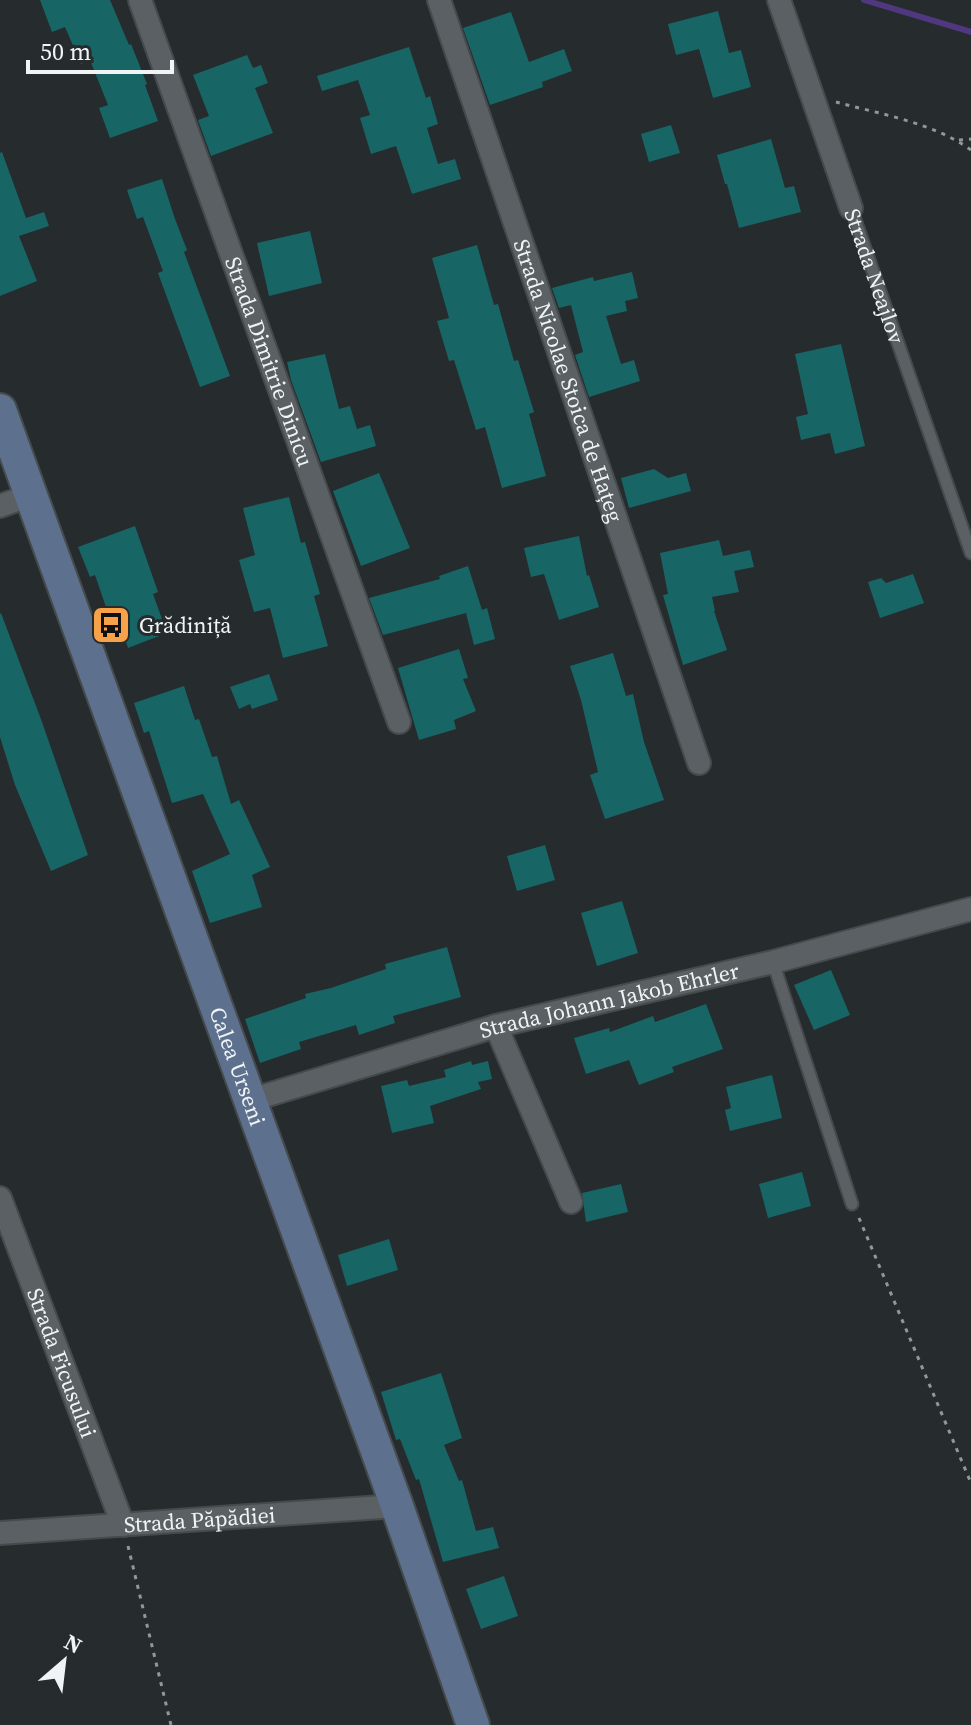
<svg xmlns="http://www.w3.org/2000/svg" width="971" height="1725" font-family="'Source Serif 4',serif">
	<rect width="100%" height="100%" fill="#262b2e"/>
	<g fill="none" stroke-linecap="round" stroke-linejoin="round">
		<path stroke="#503880" stroke-width="6" d="M864,0L971,32"/>
	</g>
	<g fill="#186566">
		<path d="M40,0H110L129,45L131,44L147,84L145,85L158,121L110,138L99,108L108,105L90,60L81,64L65,27L52,32Z"/>
		<path d="M718,11L729,53L741,50L751,87L713,98L699,49L676,55L668,24Z"/>
		<path d="M511,12L529,62L564,49L572,71L542,82L543,87L490,105L463,28Z"/>
		<path d="M409,47L426,98L430,96L438,124L427,128L438,164L455,159L461,179L412,194L396,146L371,154L360,118L370,115L358,80L322,91L317,76Z"/>
		<path d="M247,55L253,68L261,65L268,83L255,88L273,133L211,156L198,120L209,116L193,75Z"/>
		<path d="M671,125L680,153L649,162L641,134Z"/>
		<path d="M771,139L785,188L794,186L801,212L739,228L727,184H725L717,155Z"/>
		<path d="M2,152L26,218L44,212L49,226L19,236L37,281L0,296V153Z"/>
		<path d="M162,179L175,219L187,250L184,252L230,376L200,387L158,273L163,271L143,217L137,219L127,190Z"/>
		<path d="M310,231L322,283L269,296L257,243Z"/>
		<path d="M477,245L494,305L498,304L514,361L518,360L534,412L529,414L546,476L502,488L485,427L476,430L454,360L449,361L437,321L449,318L432,258Z"/>
		<path d="M632,272L638,298L625,301L627,311L606,316L621,364L634,360L640,381L589,397L575,355L583,352L571,305L559,308L552,288L593,277L594,281Z"/>
		<path d="M841,344L865,446L835,454L830,433L801,440L796,417L808,414L795,354Z"/>
		<path d="M325,354L339,409L350,406L357,429L370,425L376,446L321,462L291,380L287,362Z"/>
		<path d="M654,469L668,478L686,473L691,491L629,508L621,478Z"/>
		<path d="M379,473L410,548L361,566L333,491Z"/>
		<path d="M289,497L301,543L305,542L320,594L314,596L328,646L283,658L270,608L254,612L239,560L255,555L243,508Z"/>
		<path d="M135,526L158,592L153,594L167,633L128,648L114,608L107,610L95,575L90,577L78,547Z"/>
		<path d="M579,536L587,576L589,575L599,607L559,620L544,574L531,577L524,548Z"/>
		<path d="M719,540L723,556L750,550L754,567L734,571L739,592L712,597L715,611H714L727,650L683,665L663,595L668,594L660,553Z"/>
		<path d="M468,566L482,610L487,608L495,639L474,645L466,613L383,635L369,598L440,579L439,576Z"/>
		<path d="M913,574L924,603L880,618L868,582L881,578L886,583Z"/>
		<path d="M1,613L42,722L88,855L51,871L15,785L0,737V614Z"/>
		<path d="M459,649L468,678L463,679L476,711L454,720L456,729L419,740L398,668Z"/>
		<path d="M613,653L626,696L633,694L644,742L664,800L605,819L590,775L598,772L581,700L570,666Z"/>
		<path d="M269,674L278,700L252,709L250,704L239,709L230,687Z"/>
		<path d="M184,686L195,720L199,719L212,757L217,756L231,804L239,800L270,867L252,875L262,907L210,923L192,871L230,854L203,794L172,803L149,731L144,733L134,703Z"/>
		<path d="M545,845L555,880L517,891L507,856Z"/>
		<path d="M622,901L638,953L597,966L581,913Z"/>
		<path d="M447,947L461,997L393,1016L395,1023L359,1035L356,1025L299,1042L301,1049L260,1063L245,1019L306,998L305,994L331,988L386,969L385,964Z"/>
		<path d="M831,970L850,1015L814,1030L794,985Z"/>
		<path d="M706,1004L723,1049L672,1067L674,1072L639,1085L629,1060L586,1074L574,1038L609,1028L610,1032L653,1016L655,1022Z"/>
		<path d="M471,1061L472,1065L488,1061L492,1079L478,1082L481,1089L430,1106L434,1123L392,1133L381,1086L407,1080L409,1086L446,1077L444,1070Z"/>
		<path d="M772,1075L782,1118L730,1131L725,1110L731,1108L726,1087Z"/>
		<path d="M802,1172L811,1206L768,1218L759,1184Z"/>
		<path d="M621,1184L628,1212L586,1222L582,1193Z"/>
		<path d="M389,1239L398,1270L347,1286L338,1255Z"/>
		<path d="M441,1373L462,1438L444,1445L459,1481L462,1480L476,1531L493,1527L499,1548L443,1562L419,1479L416,1480L400,1439L396,1440L381,1392Z"/>
		<path d="M504,1576L518,1616L481,1629L466,1589Z"/>
	</g>
	<g fill="none" stroke-linecap="round" stroke-linejoin="round">
		<defs>
			<g id="lane">
				<path id="s1" d="M851,208L971,553"/>
				<path d="M773,962L852,1204"/>
			</g>
			<g id="street">
				<path id="s2" d="M140,0L399,722"/>
				<path id="s3" d="M439,0L699,763"/>
				<path d="M779,0L851,208"/>
				<path d="M0,506L31,495"/>
				<path d="M496,1026L571,1202"/>
				<path id="s4" d="M251,1100L496,1026L773,962L971,909"/>
				<path id="s5" d="M0,1198L123,1525"/>
				<path id="s6" d="M0,1533L397,1506"/>
			</g>
			<g id="secondary">
				<path id="s7" d="M0,410L397,1506L473,1725"/>
			</g>
		</defs>
		<use href="#lane" stroke="#454a4c" stroke-width="15"/>
		<use href="#street" stroke="#454a4c" stroke-width="26"/>
		<use href="#secondary" stroke="#454a4c" stroke-width="36"/>
		<g stroke="#929799" stroke-width="3" stroke-dasharray="4 6" stroke-linecap="butt">
			<path d="M836,102C880,114 934,123 971,150"/>
			<path d="M959,140L971,139"/>
			<path d="M859,1218L971,1483"/>
			<path d="M128,1546L171,1725"/>
		</g>
		<use href="#lane" stroke="#5a6063" stroke-width="11"/>
		<use href="#street" stroke="#5a6063" stroke-width="22"/>
		<use href="#secondary" stroke="#5d708e" stroke-width="32"/>
	</g>
	<defs>
		<symbol id="bus-square" viewBox="-11 -11 22 22"><rect x="-9" y="-9" width="18" height="18" rx="4" fill="#f7a149" stroke="#262b2e"/><path d="M-5-6H5V4H4V6H2V4H-2V6H-4V4H-5ZM-3.5-4V0h7V-4ZM-3.5 1.2v1.5H-2V1.2ZM2 1.2v1.5H3.5V1.2Z" fill="#111"/></symbol>
	</defs>
	<g fill-rule="evenodd">
		<use href="#bus-square" x="89" y="603" width="44" height="44"/>
	</g>
	<g text-anchor="middle" dominant-baseline="central" stroke-width="6" stroke-linejoin="round" paint-order="stroke">
		<g font-size="22" fill="#f0f4f5" stroke="#262b2e">
			<text stroke="none"><textPath href="#s1" startOffset="72">Strada Neajlov</textPath></text>
			<text stroke="none"><textPath href="#s2" startOffset="384">Strada Dimitrie Dinicu</textPath></text>
			<text stroke="none"><textPath href="#s3" startOffset="402">Strada Nicolae Stoica de Hațeg</textPath></text>
			<text stroke="none"><textPath href="#s4" startOffset="372">Strada Johann Jakob Ehrler</textPath></text>
			<text stroke="none"><textPath href="#s7" startOffset="698">Calea Urseni</textPath></text>
			<text stroke="none"><textPath href="#s5" startOffset="176">Strada Ficusului</textPath></text>
			<text stroke="none"><textPath href="#s6" startOffset="200">Strada Păpădiei</textPath></text>
		</g>
		<g font-size="22" fill="#f0f4f5" stroke="#262b2e" text-anchor="start">
			<text x="139" y="625">Grădiniță</text>
		</g>
	</g>
	<g transform="translate(64 1661) rotate(28)" stroke="#262b2e" stroke-width="6" paint-order="stroke">
	<path d="M0-6L14 30L0 20L-14 30Z" fill="#f0f4f5"/>
	<text y="-12" font-size="22" font-weight="bold" text-anchor="middle" fill="#f0f4f5">N</text>
	</g>
	<path d="M28 60v12h144v-12" fill="none" stroke="#f0f4f5" stroke-width="4"/>
	<text x="40" y="60" font-size="24" fill="#f0f4f5" stroke="#262b2e" stroke-width="6" paint-order="stroke">50 m</text>
</svg>
